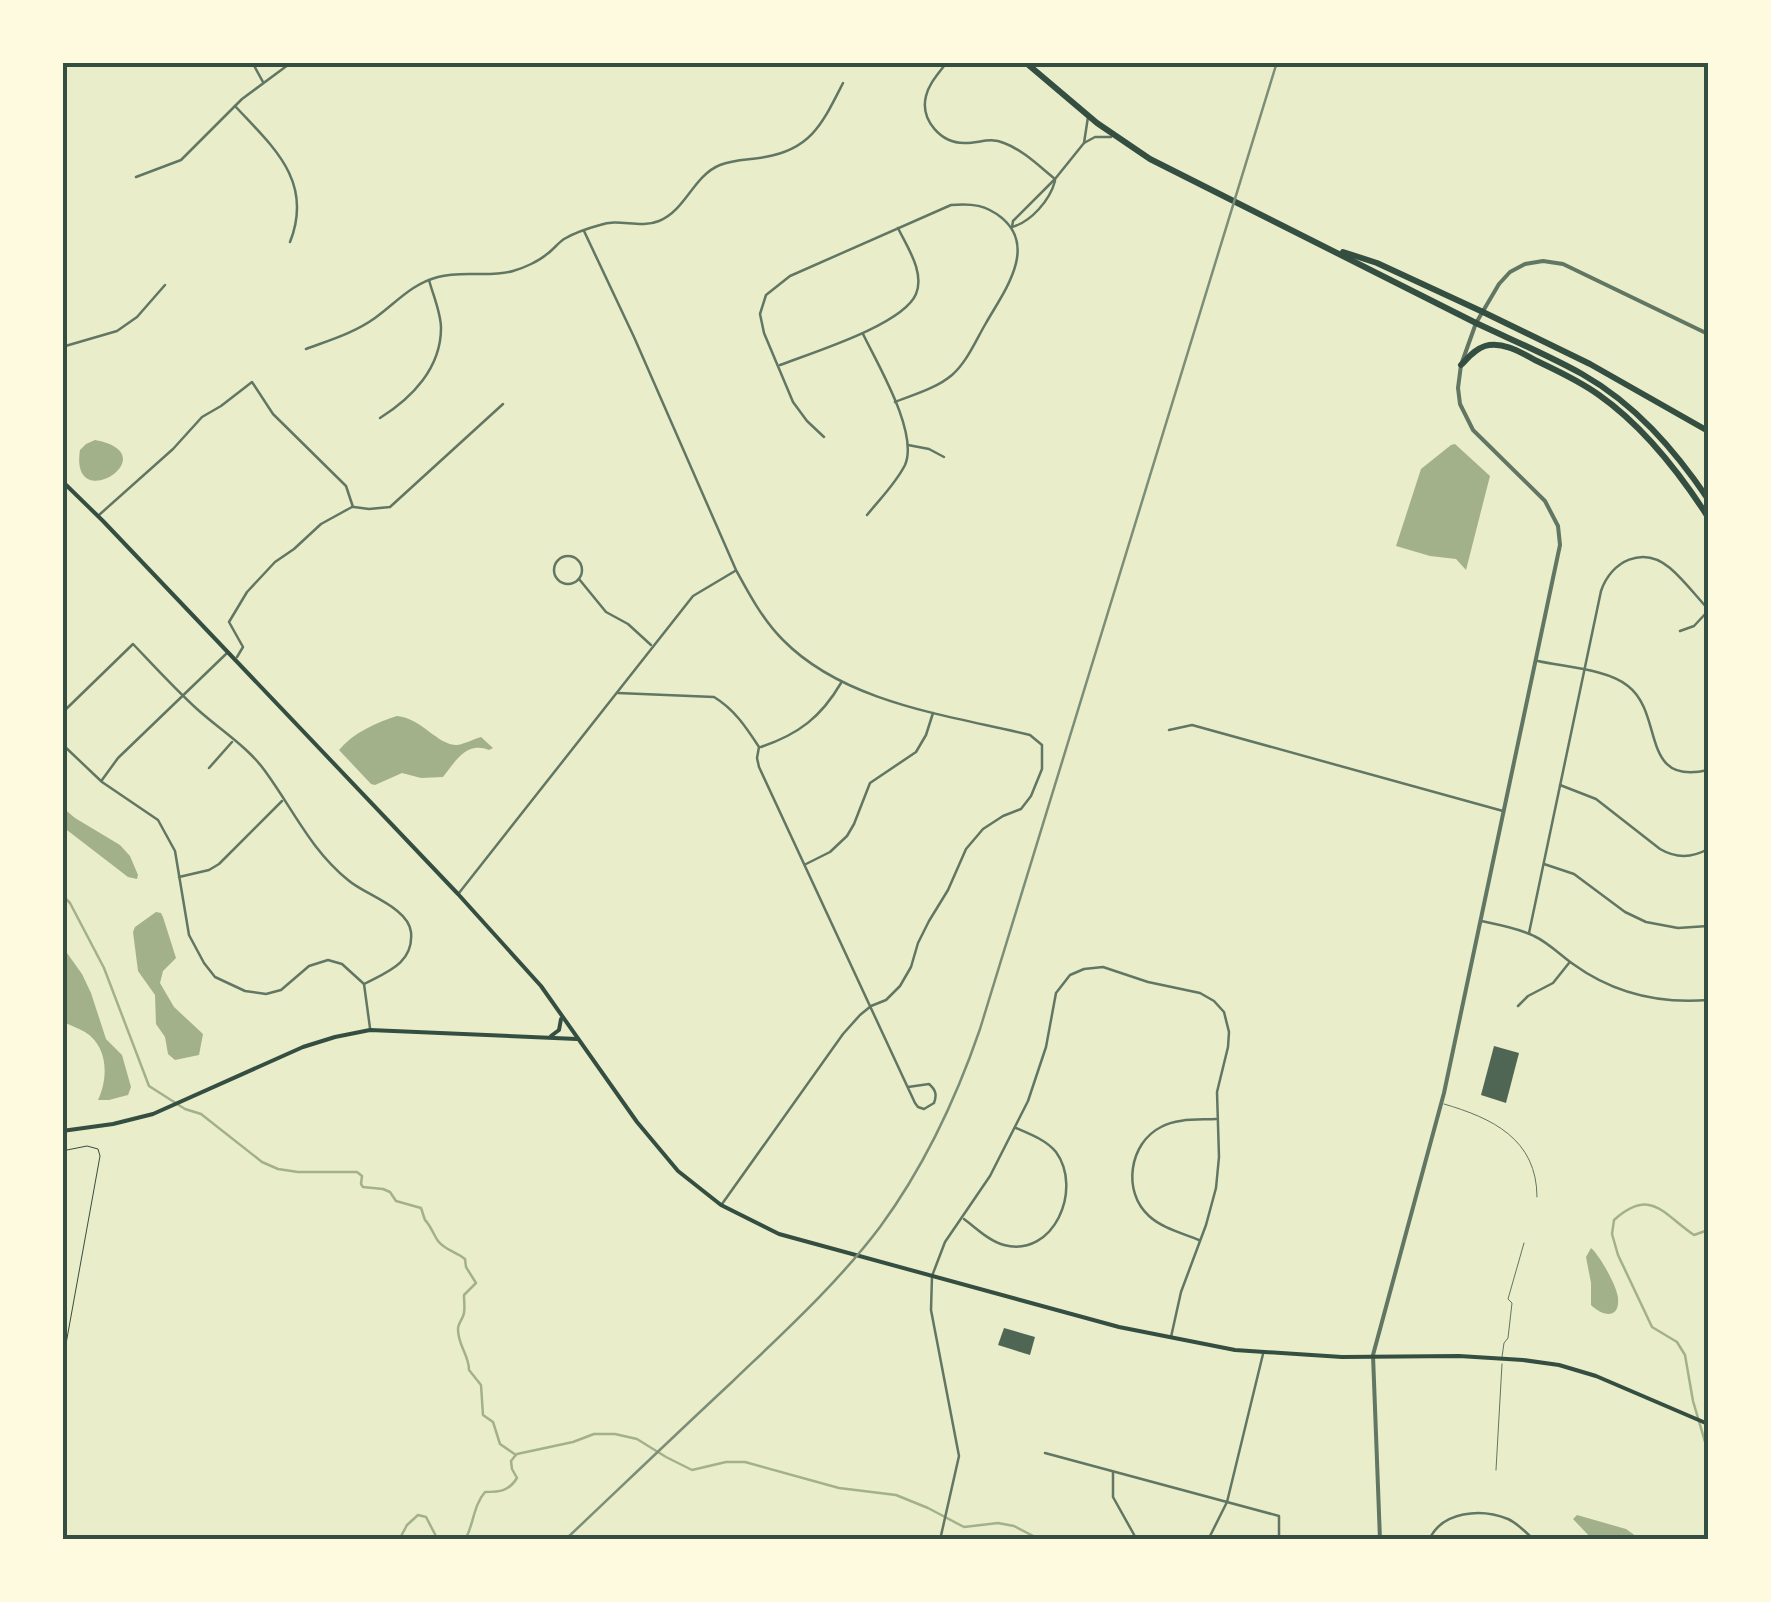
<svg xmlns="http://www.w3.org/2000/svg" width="1771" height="1602" font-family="'Crimson Pro',serif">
	<rect width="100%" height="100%" fill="#e9edc9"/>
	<g fill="#a3b18a">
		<path d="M95,440C170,454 69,518 80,450L86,444Z"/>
		<path d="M1455,444L1490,476L1466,570L1456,559L1430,556L1396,546L1421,469L1451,445Z"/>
		<path d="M397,716C423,719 437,745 457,745C465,744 473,739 481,737L493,748L489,750C466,741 455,762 443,777L421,778L402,773L375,785L371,784L339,750C353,733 377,722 397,716Z"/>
		<path d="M62,807L75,818L120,845L130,856L138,875L137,879L128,877L63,827Z"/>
		<path d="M156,912L161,913L163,917L176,958L163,971L160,983L174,1007L203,1034L199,1055L175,1060L168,1054L165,1037L156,1024L155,995L138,971L133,932L135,927Z"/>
		<path d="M62,946L82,974L91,993L106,1039L122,1055L131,1087L128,1095L109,1100H98C108,1079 109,1047 85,1032C78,1028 70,1025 63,1022Z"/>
		<path d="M1591,1248C1599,1254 1617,1286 1618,1298C1620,1320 1602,1316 1591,1305V1283L1586,1257Z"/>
		<path d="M1577,1515L1626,1529L1640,1539H1592L1573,1519Z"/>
	</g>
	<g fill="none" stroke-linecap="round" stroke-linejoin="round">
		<g stroke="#a3b18a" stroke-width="2.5">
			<path d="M62,895L70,903L104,968L149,1086L185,1109L201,1114L262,1162L278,1169L298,1172H357L362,1176L361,1184L363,1187L383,1189L390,1192L396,1201L421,1208L425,1220C431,1226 433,1234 438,1241C445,1250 456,1252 465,1259L466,1267L476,1283L464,1295C464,1301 465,1307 464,1313C463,1319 458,1323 458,1329C458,1346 469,1355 469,1370L481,1385L483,1415L493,1422L500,1444L516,1455"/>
			<path d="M1708,1230L1694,1235C1663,1214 1651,1187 1614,1220L1612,1234L1618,1255L1652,1327L1677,1342L1685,1355L1693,1401L1708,1452"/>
			<path d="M517,1454L573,1442L594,1434H615L637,1439L666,1457L692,1470L726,1462H745L839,1488L896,1495L928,1508L964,1527L998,1523L1014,1526L1041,1540"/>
			<path d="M399,1540L407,1525L418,1515L426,1517L438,1540"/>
			<path d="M465,1540C474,1524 473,1506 485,1492C500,1492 509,1491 517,1478L512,1469L511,1461L515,1456"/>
		</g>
	</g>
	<g fill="#4f6655">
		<path d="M1494,1046L1519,1053L1506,1103L1481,1095Z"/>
		<path d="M1004,1328L1035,1337L1030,1355L998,1345Z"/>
	</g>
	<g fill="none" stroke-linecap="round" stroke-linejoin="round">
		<path stroke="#344e41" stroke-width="1" d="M62,1151L87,1146L98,1149L100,1156L62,1366"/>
		<g stroke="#617663" stroke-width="1">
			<path d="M1444,1104C1492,1118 1537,1139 1537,1197"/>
			<path d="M1502,1357L1504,1343L1508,1338L1512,1303L1508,1299L1524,1243"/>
			<path d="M1496,1470L1502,1364"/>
		</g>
		<g stroke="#617663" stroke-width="2.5">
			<path d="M252,62L263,82"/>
			<path d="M947,62C939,73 929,83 926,96C920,120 941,144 966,143C979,143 991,137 1004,143C1023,150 1040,167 1055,179"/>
			<path d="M235,106C273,147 314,181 290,242"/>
			<path d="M1084,143L1088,117"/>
			<path d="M136,177L181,160L242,99L292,62"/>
			<path d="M1012,227L1013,221L1055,179L1084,143L1095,137H1111"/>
			<path d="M1012,227C1031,222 1050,200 1055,181"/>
			<path d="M584,231L634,337L736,570C749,594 763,620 783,640C845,703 947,715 1030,735L1042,745V769L1031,796L1021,809L1003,816L983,829L966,849L948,890L929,921L918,943L911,967L900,986L886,1000L871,1006L860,1015L843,1034L722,1204"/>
			<path d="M863,334C877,363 919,433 905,465C896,483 880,499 867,515"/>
			<path d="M62,347L117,331L137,317L165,285"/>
			<path d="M306,349C330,340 354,333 375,318C396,303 411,284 438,277C463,270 488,278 513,271C524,268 539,261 547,254C553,250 558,243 564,239C574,233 589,228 600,225C619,218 640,229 659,221C686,210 693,176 720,165C735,159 750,160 765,157C812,149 823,122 843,83"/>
			<path d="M780,365C811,353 903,325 916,294C925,272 907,247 898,228"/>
			<path d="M380,418C412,398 441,368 441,328C441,313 433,295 429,280"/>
			<path d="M824,437L807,421L793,402L764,333L760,314L766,295L790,276L951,205C972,203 986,205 1002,218C1038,248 1003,293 986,323C976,340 967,362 952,375C937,388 913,395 895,402"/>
			<path d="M908,445L929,449L944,457"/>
			<path d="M354,507L369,509L390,507L503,404"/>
			<path d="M99,515L173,449L202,417L221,406L252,382L273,414L346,486L353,507"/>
			<circle cx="568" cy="570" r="14"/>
			<path d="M579,579L606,612L628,624L651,645"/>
			<path d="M1680,631L1694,626L1708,611"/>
			<path d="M237,657L243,647L229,622L247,592L275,562L294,549L321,524L352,507"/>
			<path d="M1538,661C1564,667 1608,669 1628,686C1665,715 1639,786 1708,770"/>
			<path d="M618,693L714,697C734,709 746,727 759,747L757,758L759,767L915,1103L918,1107L924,1109L934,1103C937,1095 936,1090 929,1084L908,1087"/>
			<path d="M62,713L133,644C154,666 175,689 197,709C219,729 248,747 265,771C293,809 310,849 348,880C365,895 408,907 411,932C414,963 387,972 364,984"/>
			<path d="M1169,730L1192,725L1503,811"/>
			<path d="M62,744L102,782L158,820L175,851L189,935L204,963L215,977L245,991L266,994L281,990L309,966L328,960L342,964L364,984L370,1028"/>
			<path d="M761,747C799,734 821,717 841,683"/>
			<path d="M209,768L232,742"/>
			<path d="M102,780L118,758L226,654"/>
			<path d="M1560,785L1596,799L1660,849C1677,859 1692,858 1708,849"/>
			<path d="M806,864L830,852L847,836L854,824L870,783L916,752L926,735L933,713"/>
			<path d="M1544,864L1574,874L1625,912L1646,922L1678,928L1708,926"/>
			<path d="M179,877L209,870L219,864L282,801"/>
			<path d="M459,893L693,596L735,571"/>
			<path d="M1481,921C1499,925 1518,928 1534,936C1549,943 1560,955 1573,964C1613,993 1659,1004 1708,1000"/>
			<path d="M1529,933L1601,591C1611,561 1643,545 1670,568C1684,580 1696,596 1708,609"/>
			<path d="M1518,1006L1528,996L1553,983L1569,963"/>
			<path d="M964,1219C976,1228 989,1241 1004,1245C1054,1258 1083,1189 1056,1152C1046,1140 1030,1134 1016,1128"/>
			<path d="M1199,1240C1182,1233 1162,1228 1149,1216C1122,1192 1129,1143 1161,1127C1177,1118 1198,1120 1216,1119"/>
			<path d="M1708,1291L1706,1296L1708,1300"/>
			<path d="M1045,1453L1279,1516V1540"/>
			<path d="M1113,1472V1497L1137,1540"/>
			<path d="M940,1540L959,1456L931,1310L932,1276L945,1242L990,1176L1028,1101L1046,1047L1056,993L1070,975L1084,969L1103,967L1148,982L1200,993L1214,1001L1224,1012L1229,1032L1228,1047L1217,1092L1219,1157L1216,1188L1206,1225L1181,1292L1171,1337"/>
			<path d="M1208,1540L1227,1502L1263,1354"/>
			<path d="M1429,1540C1442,1511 1481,1508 1508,1519C1517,1523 1527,1533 1534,1540"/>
		</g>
		<path stroke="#617663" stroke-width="4" d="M1380,1540L1373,1355L1444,1093L1560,545L1558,526L1545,501L1473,430L1460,404L1458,388L1461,365L1476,323L1499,284L1510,272L1525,264L1543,261L1563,264L1708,334"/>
		<g stroke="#344e41" stroke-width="4">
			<path d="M62,481L103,521L458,894L541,986L637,1122L678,1171L721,1205L779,1234L1119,1327L1235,1350L1342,1357L1459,1356L1523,1360L1559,1365L1596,1376L1708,1424"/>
			<path d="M551,1036L559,1030L561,1019"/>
			<path d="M62,1131L113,1124L153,1114L303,1047L335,1037L370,1030L577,1039"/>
		</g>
		<g stroke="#344e41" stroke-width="6">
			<path d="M1025,62L1097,123L1150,159L1476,323"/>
			<path d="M1343,252L1377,263L1483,312"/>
		</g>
		<g stroke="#344e41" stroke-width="6">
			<path d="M1483,312L1590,364L1708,431"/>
			<path d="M1476,323C1512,340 1548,355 1582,374C1635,404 1674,449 1708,499"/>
			<path d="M1461,365C1468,358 1475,349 1485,346C1503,341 1522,353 1537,361C1558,371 1580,381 1599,395C1643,426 1679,472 1708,517"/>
		</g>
		<path stroke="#7c8e77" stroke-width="2.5" d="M565,1540C621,1487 676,1434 732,1382C784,1332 837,1284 880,1227C924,1167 956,1099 980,1029L1277,62"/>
	</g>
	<rect width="1771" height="1602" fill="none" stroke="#fefae0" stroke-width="130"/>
	<rect x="65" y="65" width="1641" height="1472" fill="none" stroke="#344e41" stroke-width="4"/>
</svg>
